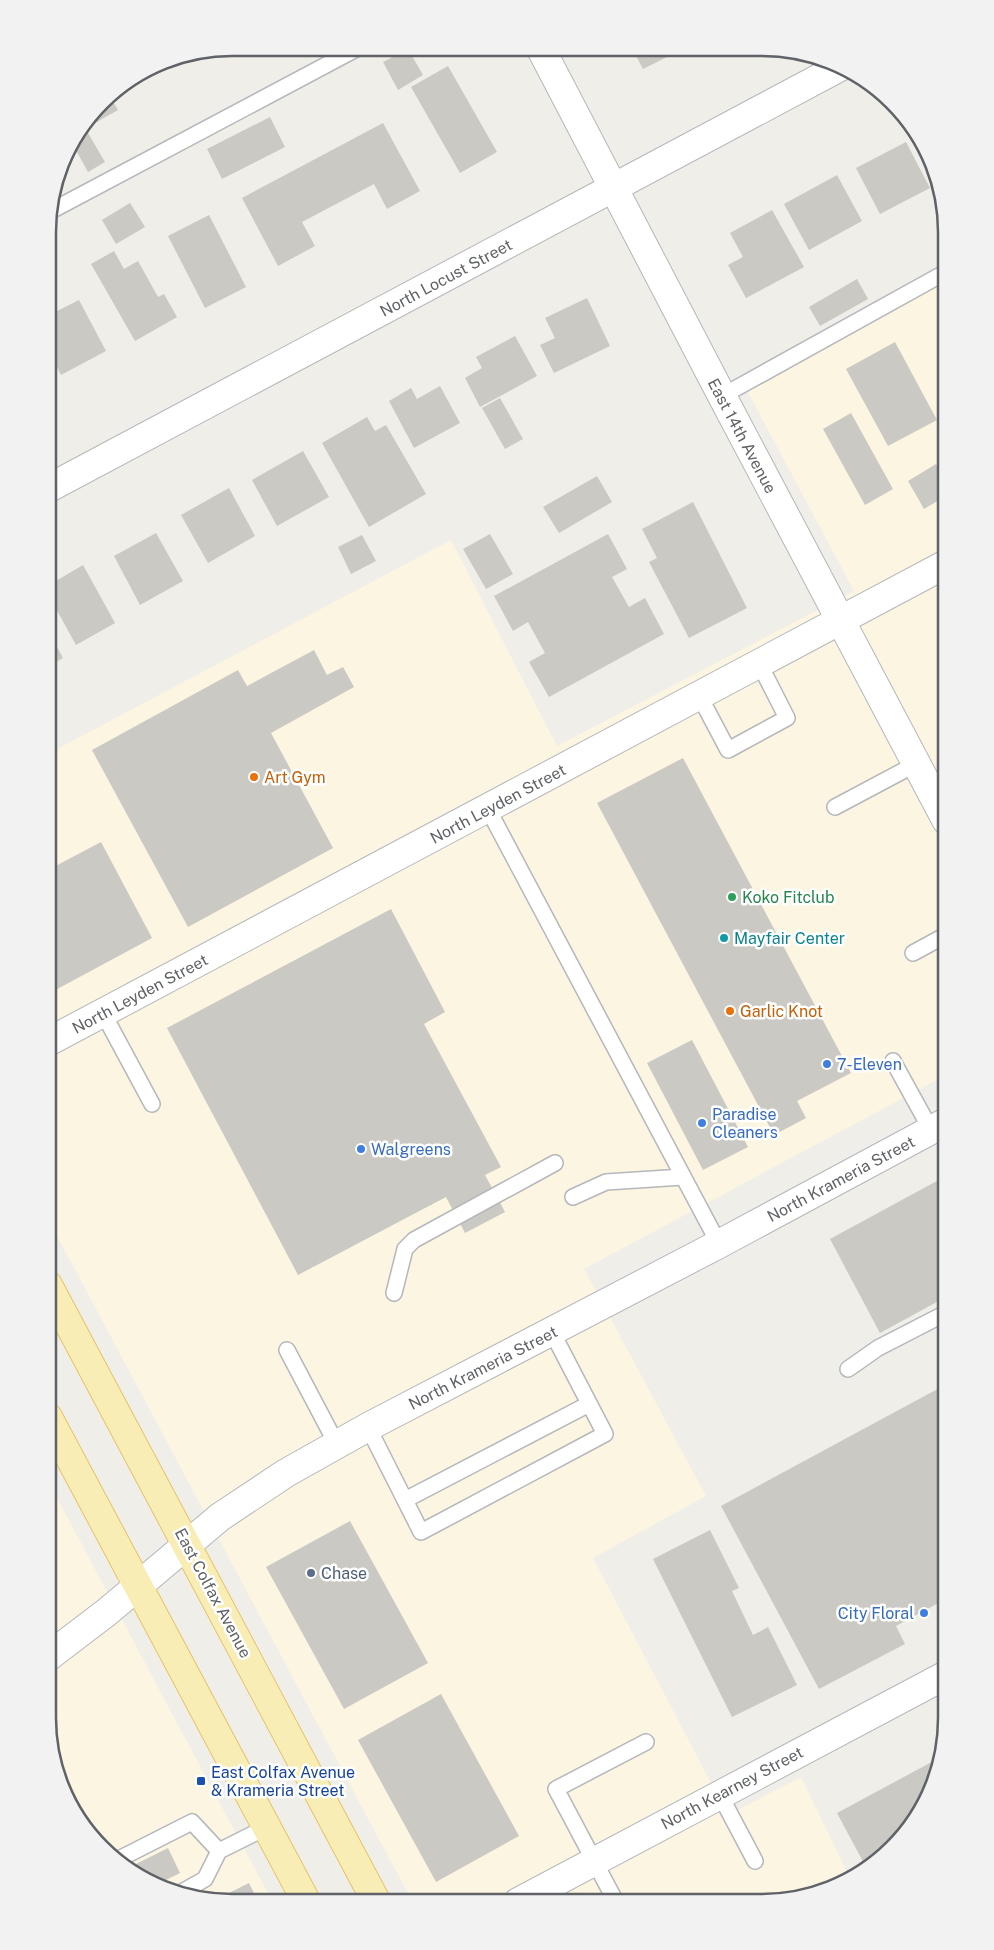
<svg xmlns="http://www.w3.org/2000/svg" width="994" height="1950" font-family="'Public Sans',sans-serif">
	<rect width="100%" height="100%" fill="#f0eee8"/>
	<g fill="#fbf5e1">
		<path d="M946,277V1075L584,1269L706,1496L593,1558L728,1815L801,1777L850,1878L821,1893L761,1902L412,1901L48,1219V754L451,540L557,746L854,591L744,385Z"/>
		<path d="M48,1481L272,1901H208L161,1888L111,1857L79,1820L57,1777L48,1717Z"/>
	</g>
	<g fill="#cbc9c4">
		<path d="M408,49L423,75L398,90L383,62Z"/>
		<path d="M633,50H681L643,69Z"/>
		<path d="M448,66L497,152L460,173L411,87Z"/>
		<path d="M109,95L118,110L83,130Z"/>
		<path d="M270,117L285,147L222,179L207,149Z"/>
		<path d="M383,123L420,191L387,209L374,184L302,222L315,246L278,266L242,198Z"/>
		<path d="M88,133L105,162L88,172L72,143Z"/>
		<path d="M906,142L930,188L880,214L856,168Z"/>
		<path d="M837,175L862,221L809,250L784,204Z"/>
		<path d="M130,203L145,227L116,244L102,220Z"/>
		<path d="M772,210L804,267L746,298L728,265L743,257L730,233Z"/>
		<path d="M209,215L246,287L205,308L168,236Z"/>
		<path d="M946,229V243L940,232Z"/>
		<path d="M114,251L124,269L138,261L158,297L164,294L177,317L135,341L91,264Z"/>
		<path d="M857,279L868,299L820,326L809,307Z"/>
		<path d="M587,298L610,346L554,373L540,345L555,338L545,318Z"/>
		<path d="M79,300L106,351L61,375L49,352V315Z"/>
		<path d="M946,326V344L939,330Z"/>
		<path d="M515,336L537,376L480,407L465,378L482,368L476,357Z"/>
		<path d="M895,342L937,420L888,446L846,369Z"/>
		<path d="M440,386L460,423L414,448L389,401L411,388L417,399Z"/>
		<path d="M500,398L523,439L505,449L482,408Z"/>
		<path d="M851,413L893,489L865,505L823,429Z"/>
		<path d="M367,417L375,431L386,425L426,494L369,527L322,443Z"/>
		<path d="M303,451L329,497L277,526L252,480Z"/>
		<path d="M936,464L946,482V496L924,509L908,481Z"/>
		<path d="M597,476L612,502L559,533L543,507Z"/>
		<path d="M229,488L255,536L208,563L181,515Z"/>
		<path d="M693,502L747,608L689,638L649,562L657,558L642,529Z"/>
		<path d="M156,533L183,581L140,605L114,556Z"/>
		<path d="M490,534L513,574L486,589L463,549Z"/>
		<path d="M608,534L627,569L612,577L629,607L645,598L664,634L549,697L529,662L545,653L528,622L513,631L494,596Z"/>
		<path d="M362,535L376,561L351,574L338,547Z"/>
		<path d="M83,565L115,623L76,645L49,596V585Z"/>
		<path d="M49,632L63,658L49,666Z"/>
		<path d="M314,650L327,675L343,667L354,687L271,733L333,848L188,927L92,750L238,670L247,686Z"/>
		<path d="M683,758L851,1073L797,1101L806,1118L774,1135L597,803Z"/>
		<path d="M101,842L152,938L48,994V870Z"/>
		<path d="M391,909L445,1012L424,1024L501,1167L485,1175L505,1212L465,1233L446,1197L298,1275L167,1028Z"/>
		<path d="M692,1040L748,1147L703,1170L647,1063Z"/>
		<path d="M946,1176V1297L880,1333L830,1239Z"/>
		<path d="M945,1385L946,1570L944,1571L946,1574V1599L896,1626L905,1644L819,1689L721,1506Z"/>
		<path d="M350,1521L428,1663L344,1709L266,1567Z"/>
		<path d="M710,1530L739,1588L732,1591L753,1635L768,1627L797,1685L732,1717L653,1559Z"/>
		<path d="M441,1694L519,1836L436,1882L358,1740Z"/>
		<path d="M939,1758L933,1788L908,1830L867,1869L837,1813Z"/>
		<path d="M168,1848L180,1873L156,1885L128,1868Z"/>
		<path d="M249,1883L258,1901H213Z"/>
	</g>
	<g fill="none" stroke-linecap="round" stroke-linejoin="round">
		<defs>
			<g id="lane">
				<path d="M49,212L358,48"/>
				<path d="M722,396L946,272"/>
				<path d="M700,697L728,750L787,718L760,665"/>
				<path d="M835,807L916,764"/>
				<path d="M488,809L719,1244"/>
				<path d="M913,953L946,935"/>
				<path d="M103,1013L152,1104"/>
				<path d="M893,1061L931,1130"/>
				<path d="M573,1197L606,1182L683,1177"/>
				<path d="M394,1293L405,1249L414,1240L555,1163"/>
				<path d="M287,1350L337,1445"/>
				<path d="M848,1369L878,1348L946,1313"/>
				<path d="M368,1427L421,1532L605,1434L552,1332"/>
				<path d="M405,1500L589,1404"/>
				<path d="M719,1793L755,1861"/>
				<path d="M117,1860L192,1822L219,1851"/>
				<path d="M180,1893L205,1879L219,1851L267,1827"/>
				<path d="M616,1902L556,1789L646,1742"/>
			</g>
			<g id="street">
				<path d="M49,488L842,66"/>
				<path d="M48,1042L946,564"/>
				<path d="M518,1902L946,1675"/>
			</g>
			<g id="secondary">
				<path d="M541,49L722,396L946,820"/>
				<path d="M48,1657L107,1612L220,1517L286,1473L368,1427L719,1244L946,1122"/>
			</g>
			<g id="primary">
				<path d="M48,1285L376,1901"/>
				<path d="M48,1417L306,1901"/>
			</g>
		</defs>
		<use href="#lane" stroke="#b5b7bb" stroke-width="18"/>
		<use href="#street" stroke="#b5b7bb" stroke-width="30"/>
		<use href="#secondary" stroke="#b4b6bb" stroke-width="30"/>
		<use href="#primary" stroke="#e6c36a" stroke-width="30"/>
		<use href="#lane" stroke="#fff" stroke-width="15"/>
		<use href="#street" stroke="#fff" stroke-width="28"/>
		<use href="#secondary" stroke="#fff" stroke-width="28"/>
		<use href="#primary" stroke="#f8edb4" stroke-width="28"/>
	</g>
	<g fill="#e8710a" stroke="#fff" stroke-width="2">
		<circle cx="254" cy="777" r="5"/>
		<circle cx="730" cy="1011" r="5"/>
	</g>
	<circle fill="#2e9e5b" stroke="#fff" stroke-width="2" cx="732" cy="897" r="5"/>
	<circle fill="#0f9aa8" stroke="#fff" stroke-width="2" cx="724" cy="938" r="5"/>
	<g fill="#3f7fe0" stroke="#fff" stroke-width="2">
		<circle cx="827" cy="1064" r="5"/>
		<circle cx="702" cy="1123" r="5"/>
		<circle cx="361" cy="1149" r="5"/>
		<circle cx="924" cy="1613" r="5"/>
	</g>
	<circle fill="#5c6f8a" stroke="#fff" stroke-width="2" cx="311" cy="1573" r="5"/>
	<rect fill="#1a4fb4" stroke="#fff" stroke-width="2" x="196" y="1776" width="10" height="10" rx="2.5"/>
	<g text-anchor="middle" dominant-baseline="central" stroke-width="5" stroke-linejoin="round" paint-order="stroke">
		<g font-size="16" fill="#5f6266" stroke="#fff">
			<text transform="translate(446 278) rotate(-28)">North Locust Street</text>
			<text transform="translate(742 436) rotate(62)">East 14th Avenue</text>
			<text transform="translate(498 804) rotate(-28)">North Leyden Street</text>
			<text transform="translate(140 994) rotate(-28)">North Leyden Street</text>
			<text transform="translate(841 1179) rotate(-28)">North Krameria Street</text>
			<text transform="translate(483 1368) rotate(-27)">North Krameria Street</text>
			<text transform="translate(213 1593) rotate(62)">East Colfax Avenue</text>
			<text transform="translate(732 1788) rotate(-28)">North Kearney Street</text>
		</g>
		<g font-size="16" fill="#c56008" stroke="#fff" text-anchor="start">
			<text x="264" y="777">Art Gym</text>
			<text x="740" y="1011">Garlic Knot</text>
		</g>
		<g font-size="16" fill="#27864d" stroke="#fff" text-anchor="start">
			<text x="742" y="897">Koko Fitclub</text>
		</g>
		<g font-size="16" fill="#0d838f" stroke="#fff" text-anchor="start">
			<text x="734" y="938">Mayfair Center</text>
		</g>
		<g font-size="16" fill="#366cbe" stroke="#fff" text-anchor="start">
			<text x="837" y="1064">7-Eleven</text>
			<text x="712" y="1114">Paradise<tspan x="712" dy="18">Cleaners</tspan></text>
			<text x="371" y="1149">Walgreens</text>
			<text x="914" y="1613" text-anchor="end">City Floral</text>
		</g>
		<g font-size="16" fill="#4e5e75" stroke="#fff" text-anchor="start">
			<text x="321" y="1573">Chase</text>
		</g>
		<g font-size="16" fill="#164399" stroke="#fff" text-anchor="start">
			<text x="211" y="1772">East Colfax Avenue<tspan x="211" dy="18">&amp; Krameria Street</tspan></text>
		</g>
	</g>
	<path d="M0 0H994V1950H0ZM232 56H762A176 176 0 0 1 938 232V1718A176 176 0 0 1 762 1894H232A176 176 0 0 1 56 1718V232A176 176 0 0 1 232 56Z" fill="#f2f2f3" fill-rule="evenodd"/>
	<path fill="none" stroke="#5f6266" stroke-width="2.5" d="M232 56H762A176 176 0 0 1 938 232V1718A176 176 0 0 1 762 1894H232A176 176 0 0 1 56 1718V232A176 176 0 0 1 232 56Z"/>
</svg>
